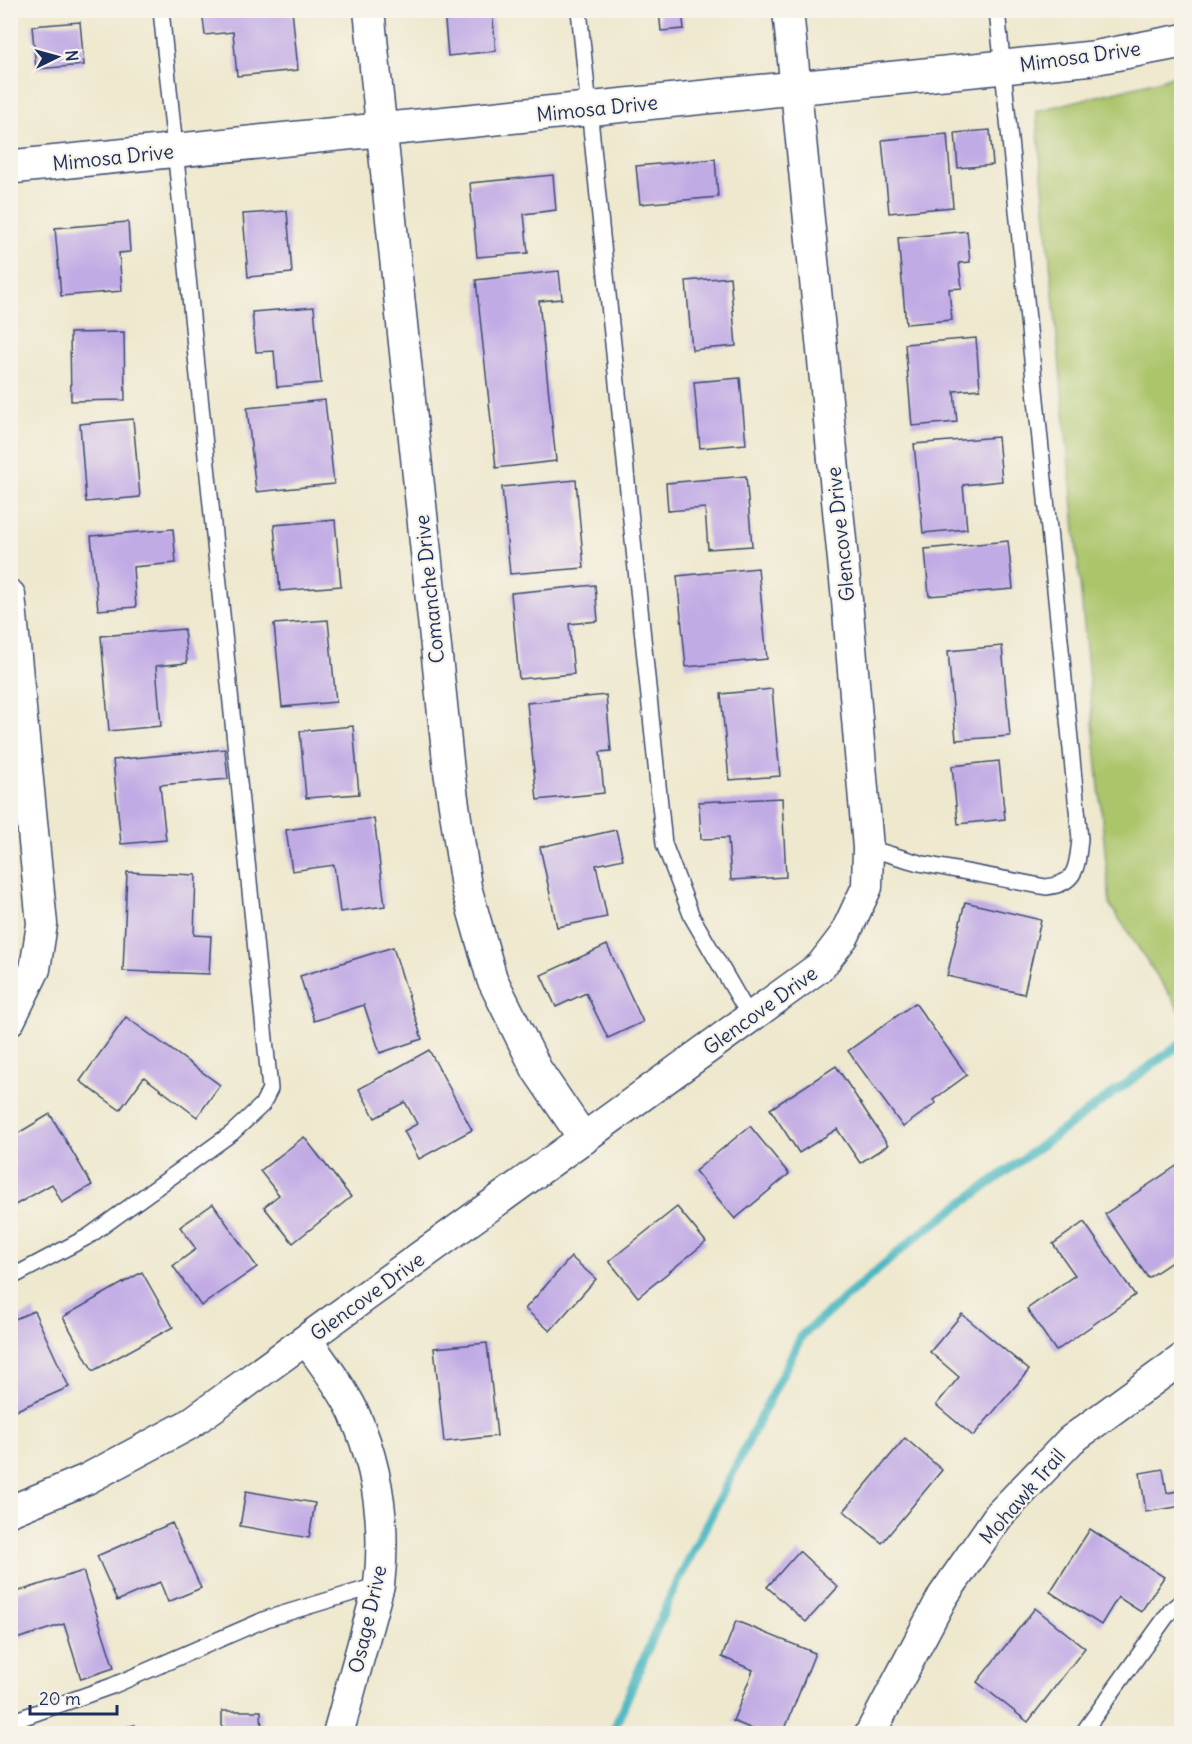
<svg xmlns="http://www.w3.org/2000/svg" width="1192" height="1744" font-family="Delius,sans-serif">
	<rect width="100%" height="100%" fill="#f7f3e8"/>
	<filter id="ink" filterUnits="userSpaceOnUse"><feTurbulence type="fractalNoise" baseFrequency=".0167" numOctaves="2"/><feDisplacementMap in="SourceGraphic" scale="12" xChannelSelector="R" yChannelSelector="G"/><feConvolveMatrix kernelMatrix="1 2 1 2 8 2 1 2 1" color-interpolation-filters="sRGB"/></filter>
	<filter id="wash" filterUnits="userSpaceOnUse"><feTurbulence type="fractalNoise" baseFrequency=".008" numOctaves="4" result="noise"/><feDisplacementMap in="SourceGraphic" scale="24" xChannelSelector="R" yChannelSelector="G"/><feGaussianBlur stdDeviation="1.35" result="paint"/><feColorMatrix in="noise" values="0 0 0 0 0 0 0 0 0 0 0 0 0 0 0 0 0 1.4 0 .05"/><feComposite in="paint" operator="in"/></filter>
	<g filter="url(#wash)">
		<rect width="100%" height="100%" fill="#eee8ce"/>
		<path fill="#abc56b" stroke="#637a64" stroke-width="1.5" d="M1181,72V1012L1110,905L1036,111L1162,80Z"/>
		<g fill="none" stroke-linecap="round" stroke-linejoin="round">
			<path stroke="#49b7c1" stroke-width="9" d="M612,1734L670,1597L802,1335L917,1236L1182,1043"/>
		</g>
		<g id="blocks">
			<g fill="#c1abe5">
				<path d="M202,10H292L298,70L237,76L233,32L205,35Z"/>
				<path d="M444,10H492L496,51L448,56Z"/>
				<path d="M659,10H682L684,29L661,31Z"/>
				<path d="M80,22L84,65L36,69L32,26Z"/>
				<path d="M990,130L993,165L958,168L955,133Z"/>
				<path d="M947,134L953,207L889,213L882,140Z"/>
				<path d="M715,159L718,197L640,204L636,166Z"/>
				<path d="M553,175L556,210L524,214L528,253L477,257L470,183Z"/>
				<path d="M287,211L292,273L248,277L243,214Z"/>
				<path d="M128,222L130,252L119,253L122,291L61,296L55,228Z"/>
				<path d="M967,231L970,262L959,263L962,288L949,289L952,320L906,324L898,238Z"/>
				<path d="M559,271L562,299L539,301L556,461L496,468L476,280Z"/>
				<path d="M730,277L736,346L692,350L686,281Z"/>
				<path d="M314,307L321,383L277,387L274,351L256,352L252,312Z"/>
				<path d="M124,332L125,400L71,401L70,333Z"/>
				<path d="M976,338L980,389L954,391L957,422L912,426L905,344Z"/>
				<path d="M740,378L746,444L700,448L694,382Z"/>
				<path d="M325,400L334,484L256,492L247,408Z"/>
				<path d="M133,419L140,497L86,502L80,424Z"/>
				<path d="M998,437L1002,481L963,485L967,529L923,533L914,444Z"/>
				<path d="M746,476L752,546L708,549L705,508L668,511L666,483Z"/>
				<path d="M576,480L584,568L510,574L502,487Z"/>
				<path d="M335,520L341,586L280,591L274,525Z"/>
				<path d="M173,529L176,563L133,567L136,607L98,610L91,536Z"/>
				<path d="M1008,541L1013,589L929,596L925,549Z"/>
				<path d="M758,568L767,659L686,667L677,576Z"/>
				<path d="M595,585L598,621L569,624L574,674L519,679L511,593Z"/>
				<path d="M328,620L336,702L282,707L274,624Z"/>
				<path d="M184,629L187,663L156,666L161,726L109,731L101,636Z"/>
				<path d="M1002,646L1010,736L956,740L948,651Z"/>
				<path d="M772,689L780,776L729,780L721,694Z"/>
				<path d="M606,695L611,751L600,752L604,793L537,800L527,703Z"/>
				<path d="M353,726L359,794L306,798L300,731Z"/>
				<path d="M225,749L228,779L160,785L166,840L121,844L113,760Z"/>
				<path d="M999,761L1005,819L958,824L952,766Z"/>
				<path d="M782,798L786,877L731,880L728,838L701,839L699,802Z"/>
				<path d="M374,818L385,906L340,912L334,865L292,871L286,830Z"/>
				<path d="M616,830L623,859L596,865L607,917L557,927L540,847Z"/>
				<path d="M127,872L196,875L194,935L211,936L209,974L123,971Z"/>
				<path d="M965,902L1041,920L1024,994L947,976Z"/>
				<path d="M607,945L643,1022L608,1038L586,993L556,1007L541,975Z"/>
				<path d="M393,947L422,1039L380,1053L364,1005L314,1021L300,976Z"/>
				<path d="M915,1003L967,1075L933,1100L936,1103L903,1127L848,1051Z"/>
				<path d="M126,1017L220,1085L197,1117L144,1077L120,1110L80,1081Z"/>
				<path d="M429,1050L472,1130L419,1159L404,1131L417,1124L405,1102L375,1118L359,1089Z"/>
				<path d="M836,1066L888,1145L860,1163L837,1129L799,1153L770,1109Z"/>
				<path d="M50,1114L92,1185L62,1203L52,1184L10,1208V1138Z"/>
				<path d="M750,1126L789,1174L735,1219L695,1171Z"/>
				<path d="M304,1137L351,1197L293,1243L264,1207L279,1195L260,1171Z"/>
				<path d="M1178,1165L1182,1170V1255L1148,1278L1105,1214Z"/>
				<path d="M213,1204L257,1267L201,1306L173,1266L196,1249L180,1227Z"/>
				<path d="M677,1207L706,1242L638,1297L609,1261Z"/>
				<path d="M1084,1222L1135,1295L1056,1351L1027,1309L1075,1275L1053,1244Z"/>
				<path d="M571,1257L596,1279L550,1331L525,1309Z"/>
				<path d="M142,1272L173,1327L93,1371L63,1317Z"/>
				<path d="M34,1311L69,1387L10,1413V1321Z"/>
				<path d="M962,1314L1029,1370L973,1436L936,1405L959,1377L930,1352Z"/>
				<path d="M487,1343L497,1436L444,1442L434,1348Z"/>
				<path d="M905,1438L942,1470L882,1543L844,1511Z"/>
				<path d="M1163,1469L1167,1493L1182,1490V1506L1146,1512L1140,1473Z"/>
				<path d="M246,1491L315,1503L309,1538L240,1526Z"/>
				<path d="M172,1523L201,1588L168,1602L160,1582L117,1601L97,1556Z"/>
				<path d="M1090,1529L1164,1577L1141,1612L1118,1597L1101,1625L1050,1592Z"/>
				<path d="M799,1551L838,1587L806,1622L767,1587Z"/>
				<path d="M83,1571L114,1668L81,1679L64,1624L10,1641V1594Z"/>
				<path d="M1035,1608L1085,1648L1028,1722L977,1682Z"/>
				<path d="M736,1621L815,1653L783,1734H764L733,1721L753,1670L722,1657Z"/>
				<path d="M222,1711H261L262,1734H222Z"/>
				<path d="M135,1725L136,1734H99V1732Z"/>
			</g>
		</g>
	</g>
	<g filter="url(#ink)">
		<use href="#blocks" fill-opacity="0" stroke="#3b4b6f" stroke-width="1.5"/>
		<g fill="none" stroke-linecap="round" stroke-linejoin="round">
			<defs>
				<g id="service">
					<path d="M579,10L664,844L692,917L750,1017"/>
					<path d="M868,848L919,863L1046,887C1078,884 1077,865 1080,839L997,10"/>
					<path d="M10,1278L89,1236L232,1133L262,1105L270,1089L161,10"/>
					<path d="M10,1722L112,1686L266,1619L379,1585"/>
					<path d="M1082,1734L1171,1610L1182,1601"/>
				</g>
				<g id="minor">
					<path d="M369,10L449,771L466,887L492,979L537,1070L584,1139"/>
					<path d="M10,595L42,924L35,969L10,1020"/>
					<path d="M307,1340C322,1363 343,1388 354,1413C378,1467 386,1526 379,1585L338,1734"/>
					<path d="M10,1511L87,1479L188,1425L821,966L844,936L867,887L868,848L847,600L788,10"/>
					<path d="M870,1734L943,1596L999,1515L1071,1440L1182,1359"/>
				</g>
				<path id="tertiary" d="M10,167L1093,58L1182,41"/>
			</defs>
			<use href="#service" stroke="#3b4b6f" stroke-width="18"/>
			<use href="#minor" stroke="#3b4b6f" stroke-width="33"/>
			<use href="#tertiary" stroke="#3b4b6f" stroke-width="36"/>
			<use href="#service" stroke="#fff" stroke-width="15"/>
			<use href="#minor" stroke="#fff" stroke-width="30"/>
			<use href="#tertiary" stroke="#fff" stroke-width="33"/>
		</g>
	</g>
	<g text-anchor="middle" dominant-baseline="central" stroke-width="4.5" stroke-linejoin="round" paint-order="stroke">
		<g font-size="20" fill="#1b2f5e" stroke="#f7f3e8">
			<text transform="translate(1080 56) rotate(-8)">Mimosa Drive</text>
			<text transform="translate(597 108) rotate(-6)">Mimosa Drive</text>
			<text transform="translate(113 157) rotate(-6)">Mimosa Drive</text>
			<text transform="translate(840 534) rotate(-96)">Glencove Drive</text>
			<text transform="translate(429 589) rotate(-96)">Comanche Drive</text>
			<text transform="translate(760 1010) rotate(-36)">Glencove Drive</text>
			<text transform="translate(367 1296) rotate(-36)">Glencove Drive</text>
			<text transform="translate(1022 1496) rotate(-49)">Mohawk Trail</text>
			<text transform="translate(367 1619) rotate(-77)">Osage Drive</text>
		</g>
	</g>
	<rect width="1192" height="1744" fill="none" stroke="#f7f3e8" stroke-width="36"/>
	<g transform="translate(57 57) rotate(85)" stroke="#f7f3e8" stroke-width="4.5" paint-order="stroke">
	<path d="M0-4.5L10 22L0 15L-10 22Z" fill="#1b2f5e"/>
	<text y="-9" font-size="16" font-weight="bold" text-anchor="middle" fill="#1b2f5e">N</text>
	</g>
	<path d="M30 1705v9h87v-9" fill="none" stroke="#1b2f5e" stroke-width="3"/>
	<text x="39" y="1705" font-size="18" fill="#1b2f5e" stroke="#f7f3e8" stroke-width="4.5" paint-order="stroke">20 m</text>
</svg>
